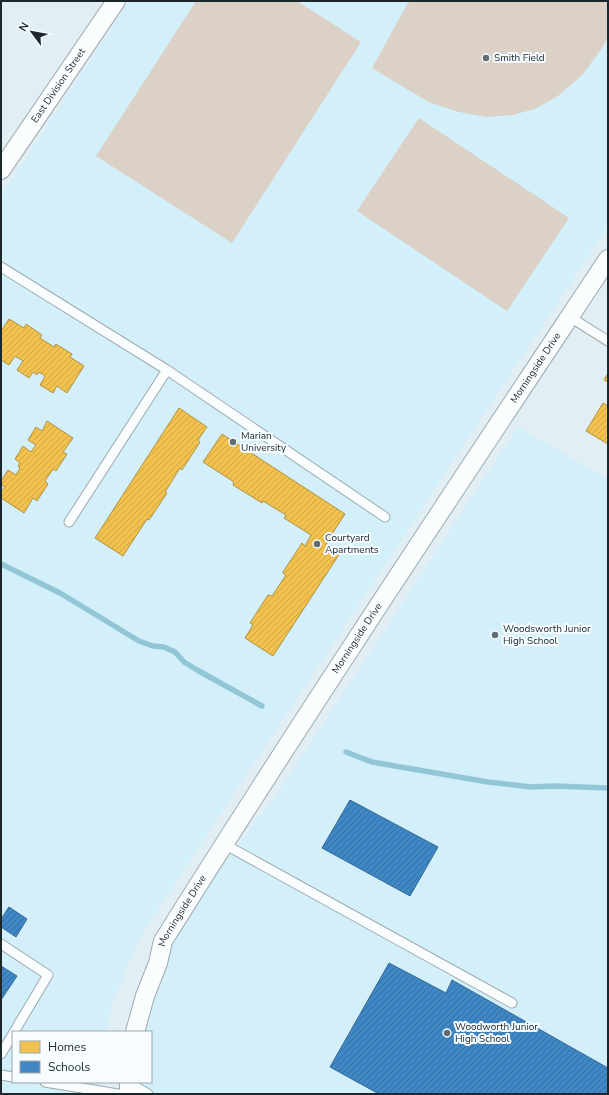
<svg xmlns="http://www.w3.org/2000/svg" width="609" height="1095" font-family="'Nunito Sans',sans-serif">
	<defs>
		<pattern id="homes-hatch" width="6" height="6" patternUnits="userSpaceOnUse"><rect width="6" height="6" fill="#f2c14e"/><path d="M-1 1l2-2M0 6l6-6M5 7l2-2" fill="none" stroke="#cfa644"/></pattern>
		<pattern id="schools-hatch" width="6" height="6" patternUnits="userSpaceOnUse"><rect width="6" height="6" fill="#3f88c5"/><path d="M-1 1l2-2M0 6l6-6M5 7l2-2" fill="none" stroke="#346fa0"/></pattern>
	</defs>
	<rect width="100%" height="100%" fill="#e1eff4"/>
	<g fill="#d2effa">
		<path d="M129,1H608V226L151,920L137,944L124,974L113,1002L106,1032H13V1082H100V1094H1V196Z"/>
		<path d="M518,427L608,479V1094H133L132,1082H151V1032H138L163,941L279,791Z"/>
	</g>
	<g fill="#dbd1c6">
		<path d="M196,1H297L361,42L232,243L96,156Z"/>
		<path d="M409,1H608V38L602,48L583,74L558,96L535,109L512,115L487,117L459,112L431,103L410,91L372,68Z"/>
		<path d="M419,118L569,218L507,311L357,211Z"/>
	</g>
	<g fill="url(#homes-hatch)" stroke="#b29344">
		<path d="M9,319L24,328L26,324L42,335L40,338L54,347L56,344L72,354L70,357L84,366L67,393L57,386L53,393L40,385L45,376L39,372L37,375L33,372L29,378L17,370L23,361L15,356L9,365L1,360V331Z"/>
		<path d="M608,373V382L604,380Z"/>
		<path d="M603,403L608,406V444L586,431Z"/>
		<path d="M179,408L207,427L198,440L200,442L182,470L180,468L165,492L167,493L149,520L147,519L123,556L95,538Z"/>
		<path d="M47,421L73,438L63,452L67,454L56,471L53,469L45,481L48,484L37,501L33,498L24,513L1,498V492L5,487L1,485V481L8,470L16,475L20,468L18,466L20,463L15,459L23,446L31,452L36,445L28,440L36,427L42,431Z"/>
		<path d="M222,434L345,514L326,543L340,553L273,656L245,638L253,625L250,623L268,595L272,596L286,575L283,573V572L302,543L305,546L311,535L284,518L286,515L263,501L262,503L233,485L234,482L203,462Z"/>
	</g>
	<g fill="url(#schools-hatch)" stroke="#346b97">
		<path d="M350,800L438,847L410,896L322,848Z"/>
		<path d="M9,907L27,919L16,937L1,927V919Z"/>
		<path d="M389,963L446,993L452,980L608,1068V1094H379L330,1067Z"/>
		<path d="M1,966L17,976L1,1000Z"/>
	</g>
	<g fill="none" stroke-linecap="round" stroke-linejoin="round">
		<g stroke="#92c6d7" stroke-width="5.5">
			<path d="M1,564L60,593L139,641L153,646L164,647L175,652L184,662L197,670L262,706"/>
			<path d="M346,752L372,762L488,782L531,787L554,786L608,788"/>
		</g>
		<defs>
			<g id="lane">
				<path d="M1,267L167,370L385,517"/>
				<path d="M570,317L608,341"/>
				<path d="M69,522L167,370"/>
				<path d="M224,844L512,1003"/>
				<path d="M1,944L48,975L14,1032"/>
				<path d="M1,1054L13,1034"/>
				<path d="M1,1075L13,1077"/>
				<path d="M45,1082L118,1094"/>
				<path d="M129,1083L148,1094"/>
			</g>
			<g id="street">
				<path id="s1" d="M1,170L116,1"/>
				<path id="s2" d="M135,1032L145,996L158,963L163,941C307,711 458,485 608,259"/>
				<path d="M129,1094V1082"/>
			</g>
		</defs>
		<use href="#lane" stroke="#9eaaae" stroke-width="11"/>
		<use href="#street" stroke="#9eaaae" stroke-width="20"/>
		<use href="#lane" stroke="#fafdfd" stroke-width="9"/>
		<use href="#street" stroke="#fafdfd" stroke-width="18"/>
	</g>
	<g fill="#606d71" stroke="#f6fcff" stroke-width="1.5">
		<circle cx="486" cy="58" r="4"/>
		<circle cx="233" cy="442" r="4"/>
		<circle cx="317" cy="544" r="4"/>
		<circle cx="495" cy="635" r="4"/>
		<circle cx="447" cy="1033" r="4"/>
	</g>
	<g text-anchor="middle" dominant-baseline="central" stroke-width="4" stroke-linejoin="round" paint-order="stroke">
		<g font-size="10" fill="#1b272b" stroke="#f6fcff" text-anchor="start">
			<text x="494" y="58">Smith Field</text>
			<text x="241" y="436">Marian<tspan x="241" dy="12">University</tspan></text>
			<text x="325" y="538">Courtyard<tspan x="325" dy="12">Apartments</tspan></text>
			<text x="503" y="629">Woodsworth Junior<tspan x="503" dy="12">High School</tspan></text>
			<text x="455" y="1027">Woodworth Junior<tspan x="455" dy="12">High School</tspan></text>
		</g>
		<g font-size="10" fill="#1b272b" stroke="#f6fcff">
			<text stroke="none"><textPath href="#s1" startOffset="102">East Division Street</textPath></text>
			<text stroke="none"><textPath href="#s2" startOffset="779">Morningside Drive</textPath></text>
			<text stroke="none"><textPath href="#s2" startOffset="455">Morningside Drive</textPath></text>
			<text stroke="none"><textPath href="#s2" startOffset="131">Morningside Drive</textPath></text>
		</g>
	</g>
	<rect width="609" height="1095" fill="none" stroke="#1b272b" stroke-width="4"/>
	<rect x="12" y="1031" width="140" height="52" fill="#f6fcff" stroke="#9ea7aa"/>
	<rect x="20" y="1041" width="20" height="12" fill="#f2c14e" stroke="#9ea7aa"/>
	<text x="48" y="1051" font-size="12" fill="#1b272b">Homes</text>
	<rect x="20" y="1061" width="20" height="12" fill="#3f88c5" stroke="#9ea7aa"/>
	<text x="48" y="1071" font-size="12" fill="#1b272b">Schools</text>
	<g transform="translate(32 32) rotate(302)" stroke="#f6fcff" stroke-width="3" paint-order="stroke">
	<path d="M0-3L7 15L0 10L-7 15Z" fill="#1b272b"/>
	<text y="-6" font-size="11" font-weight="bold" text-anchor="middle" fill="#1b272b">N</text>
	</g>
</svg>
